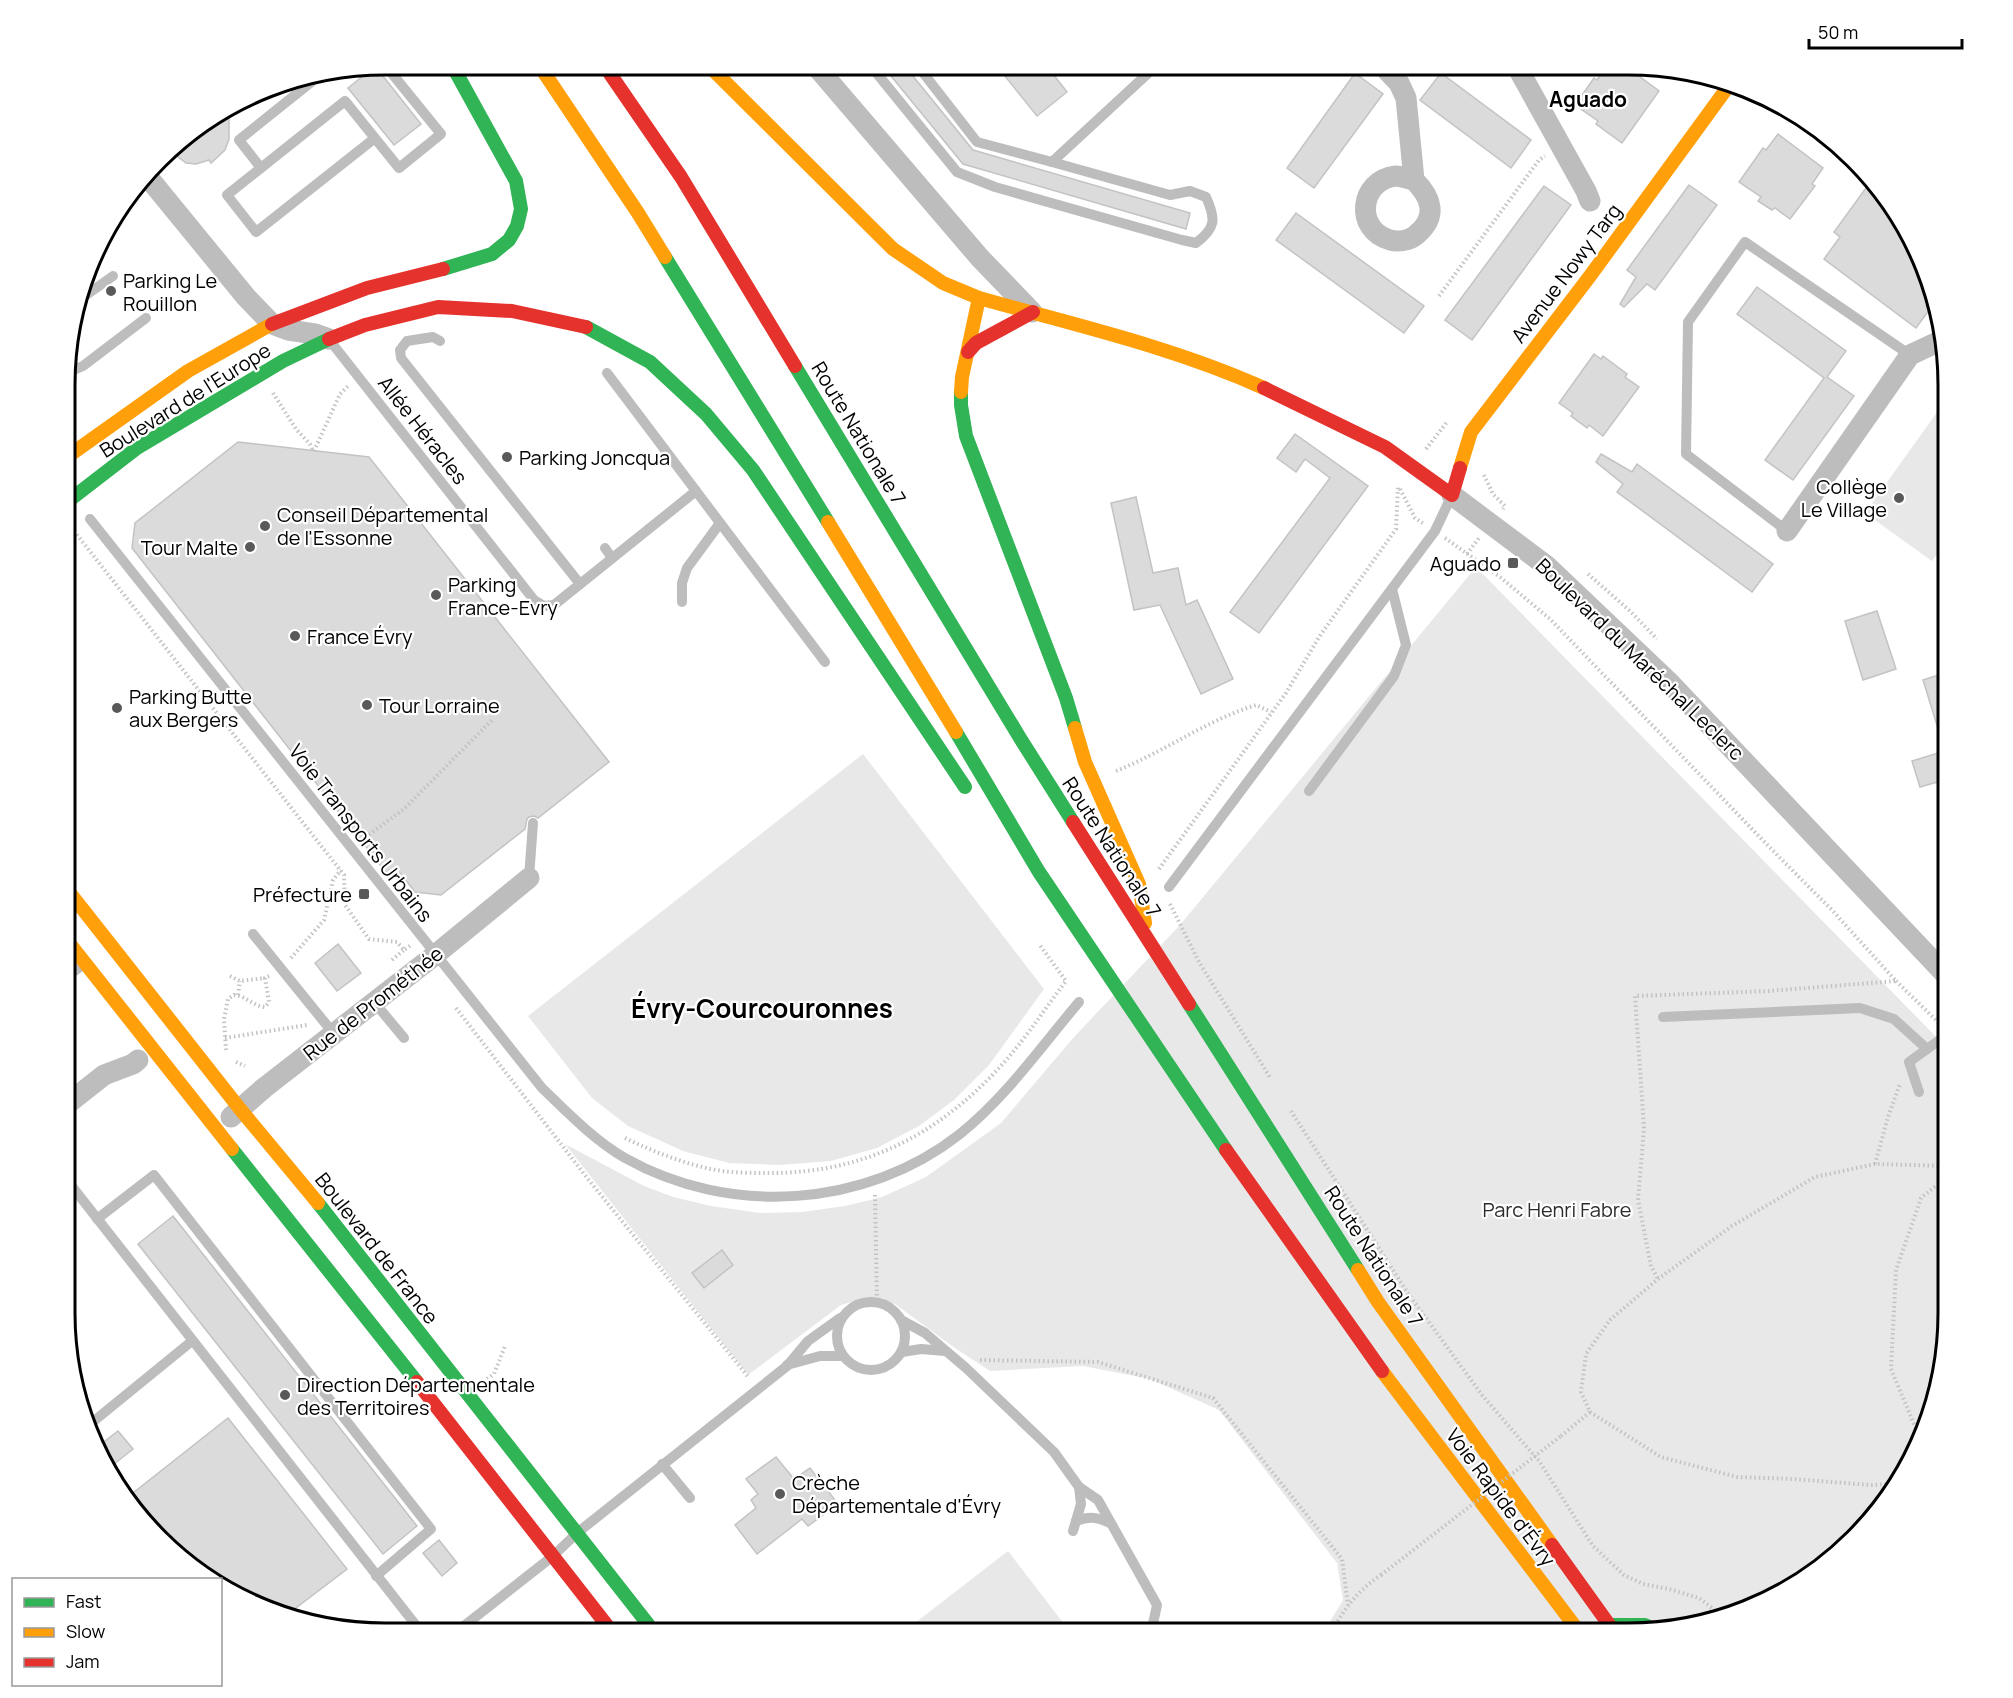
<svg xmlns="http://www.w3.org/2000/svg" width="2013" height="1698" font-family="Manrope,sans-serif">
	<rect width="100%" height="100%" fill="#fff"/>
	<g fill="#e8e8e8">
		<path d="M1948,397V539L1932,561L1865,513Z"/>
		<path d="M1476,567L1948,1049V1313L1924,1436L1854,1540L1751,1609L1649,1633H1323L1343,1600L1337,1563L1219,1410L1150,1379L1083,1366L990,1371L952,1346L895,1304L865,1298L841,1305L748,1375L565,1144L644,1186L673,1197L711,1206L760,1213L802,1212L845,1206L882,1197L926,1177L1001,1123L1074,1037L1180,925Z"/>
		<path d="M863,754L1044,989L989,1065L954,1100L919,1126L877,1148L831,1161L780,1165L729,1163L683,1151L628,1126L592,1098L528,1016Z"/>
		<path d="M1008,1551L1071,1633H902Z"/>
	</g>
	<g fill="#dbdbdb" stroke="#c3c3c3" stroke-width="1.5">
		<path d="M882,65H904L973,150L1190,213L1186,229L963,164Z"/>
		<path d="M1017,65H1046L1067,92L1037,116L1004,75Z"/>
		<path d="M1608,65H1624L1659,91L1622,143L1596,124L1598,121L1575,105L1594,78L1597,80Z"/>
		<path d="M375,66L421,124L394,145L348,88Z"/>
		<path d="M1355,73L1383,94L1314,188L1287,168Z"/>
		<path d="M1441,73L1531,140L1511,168L1420,100Z"/>
		<path d="M229,112V139L225,150L211,163L209,160L196,164L186,163L169,150L174,144Z"/>
		<path d="M1778,134L1823,168L1812,184L1815,186L1790,219L1775,208L1772,210L1758,201L1761,197L1739,182L1763,148L1766,150Z"/>
		<path d="M1871,181L1916,243L1932,306L1916,328L1824,259L1840,237L1834,232Z"/>
		<path d="M1689,185L1717,205L1655,290L1647,284L1624,307L1620,304L1636,277L1627,270Z"/>
		<path d="M1544,186L1571,205L1472,340L1445,320Z"/>
		<path d="M1296,213L1424,306L1404,333L1276,240Z"/>
		<path d="M1757,287L1846,351L1827,377L1854,396L1793,480L1765,460L1824,378L1737,314Z"/>
		<path d="M1594,354L1601,359L1603,356L1627,374L1625,377L1639,387L1603,436L1589,425L1587,428L1571,416L1573,413L1559,403Z"/>
		<path d="M1295,434L1368,486L1259,633L1230,612L1330,478L1305,459L1296,472L1277,458Z"/>
		<path d="M238,442L369,457L609,762L538,818L534,816L529,817L527,819L525,829L441,895L415,892L400,873L392,880L132,548L135,523Z"/>
		<path d="M1601,454L1632,472L1637,464L1773,564L1752,592L1617,492L1623,484L1596,462Z"/>
		<path d="M1136,497L1153,573L1178,568L1186,605L1197,600L1233,679L1201,694L1160,605L1134,610L1111,503Z"/>
		<path d="M1877,611L1896,669L1863,680L1845,621Z"/>
		<path d="M1948,672V747L1944,748L1923,680Z"/>
		<path d="M1948,750V779L1920,787L1912,761Z"/>
		<path d="M338,944L361,973L337,991L315,963Z"/>
		<path d="M173,1216L417,1526L383,1554L138,1244Z"/>
		<path d="M722,1250L733,1265L704,1288L692,1273Z"/>
		<path d="M228,1418L347,1569L288,1614L262,1609L220,1581V1580L158,1539L128,1497Z"/>
		<path d="M118,1431L133,1449L108,1469L97,1455L96,1448Z"/>
		<path d="M776,1457L794,1479L810,1468L835,1500L820,1511L823,1515L808,1526L802,1519L757,1554L735,1525L756,1508L751,1500L758,1494L746,1479Z"/>
		<path d="M439,1540L457,1563L442,1576L423,1553Z"/>
	</g>
	<g fill="none" stroke-linecap="round" stroke-linejoin="round">
		<g stroke="#c2c2c2" stroke-width="4" stroke-dasharray="1.5 3" stroke-linecap="butt">
			<path d="M1439,296L1539,160L1545,156"/>
			<path d="M273,393L296,429L310,444L313,451"/>
			<path d="M1426,449L1447,422"/>
			<path d="M314,451L340,394L348,386"/>
			<path d="M1484,475L1493,494L1505,506L1503,509"/>
			<path d="M1400,489L1415,518L1424,524"/>
			<path d="M74,531L344,875L345,905L369,939L397,942L404,950L411,945"/>
			<path d="M1445,538L1500,577L1550,619L1778,856L1831,909L1896,981L1769,991L1635,996L1644,1128L1638,1200L1651,1266L1658,1279"/>
			<path d="M1467,554L1479,538"/>
			<path d="M1588,574L1630,611L1657,639"/>
			<path d="M1116,771C1164,752 1207,720 1256,705L1271,712"/>
			<path d="M374,853V848L366,837L404,809L492,720"/>
			<path d="M1159,869L1286,693L1319,637L1396,529L1398,486"/>
			<path d="M1170,904L1199,962L1271,1079"/>
			<path d="M291,958L324,920L333,880L341,870"/>
			<path d="M392,960L404,950"/>
			<path d="M230,976L240,981L265,978"/>
			<path d="M1896,981L1939,1023"/>
			<path d="M238,995L240,981"/>
			<path d="M456,1008L588,1179L749,1378"/>
			<path d="M225,1038L307,1025"/>
			<path d="M226,1050L224,1019L228,999L234,995C246,996 253,1006 265,1007L269,1002L265,978L269,976"/>
			<path d="M236,1062L245,1066"/>
			<path d="M1291,1111L1407,1292L1482,1395L1539,1461L1593,1546L1624,1575L1643,1584L1669,1589L1699,1598L1722,1616"/>
			<path d="M625,1138C650,1150 675,1160 702,1167C724,1173 748,1173 770,1173C863,1173 936,1136 999,1068C1024,1041 1044,1010 1066,981L1039,944"/>
			<path d="M1875,1164L1888,1117L1900,1084"/>
			<path d="M875,1195L877,1302"/>
			<path d="M980,1360L1098,1362L1213,1398L1342,1559L1348,1605"/>
			<path d="M487,1379L494,1374L505,1346"/>
			<path d="M1590,1412L1661,1457L1737,1477L1792,1479L1871,1485L1892,1484"/>
			<path d="M1561,1436L1590,1412L1581,1392L1586,1354L1610,1320L1658,1279L1732,1226L1815,1177L1875,1164L1948,1166"/>
			<path d="M1921,1441L1891,1369L1896,1270L1921,1198L1948,1176"/>
			<path d="M1331,1633C1344,1609 1358,1590 1381,1575"/>
		</g>
		<g stroke="#bdbdbd" stroke-width="10">
			<path d="M870,65L957,172L995,187L1182,240L1196,243C1216,228 1216,219 1206,197L1190,191L1170,195L1052,162"/>
			<path d="M917,65L977,142L1052,162L1157,65"/>
			<path d="M375,138L256,232L227,195L345,101L399,168L441,134L385,65"/>
			<path d="M261,168L239,140L320,75"/>
			<path d="M82,298L113,276"/>
			<path d="M440,341L433,337L407,341L400,350L401,358L580,584"/>
			<path d="M331,342L534,600L544,606L554,605L696,491"/>
			<path d="M67,373L83,366L146,318"/>
			<path d="M607,373L825,662"/>
			<path d="M90,519L542,1088C568,1113 594,1140 625,1158C730,1217 866,1208 960,1134C1006,1097 1041,1047 1079,1002"/>
			<path d="M1787,531L1686,454L1688,322L1745,242L1910,355"/>
			<path d="M605,548L612,558"/>
			<path d="M682,602V583L687,568L720,523"/>
			<path d="M1309,791L1394,676L1406,645L1392,589"/>
			<path d="M529,878L533,823"/>
			<path d="M1169,887L1435,531L1451,497"/>
			<path d="M253,934L334,1034"/>
			<path d="M66,977L83,965"/>
			<path d="M374,1002L404,1038"/>
			<path d="M1663,1017L1860,1008L1894,1019L1927,1049L1948,1034"/>
			<path d="M1919,1092L1909,1062L1927,1049"/>
			<path d="M66,1182L67,1180L422,1633"/>
			<path d="M97,1219L154,1175L431,1529L376,1576"/>
			<circle cx="871" cy="1336" r="34"/>
			<path d="M901,1320L925,1333L966,1368L1054,1452L1079,1487L1098,1500L1157,1605L1151,1633"/>
			<path d="M902,1352L921,1349L945,1351"/>
			<path d="M787,1365L820,1356H843"/>
			<path d="M89,1425L192,1341"/>
			<path d="M662,1464L690,1498"/>
			<path d="M1076,1521C1090,1516 1097,1517 1110,1523"/>
			<path d="M1073,1531L1081,1504L1079,1487"/>
			<path d="M1102,1631L1103,1633"/>
			<path d="M455,1633L553,1556L577,1533L787,1366L808,1341L840,1318"/>
		</g>
		<g stroke="#bdbdbd" stroke-width="21">
			<path d="M815,65L980,258L1032,312"/>
			<path d="M1382,65L1399,83L1406,98L1414,180C1432,198 1438,217 1416,235C1409,241 1398,242 1390,240C1354,230 1359,180 1396,176C1401,176 1408,179 1414,180"/>
			<path d="M1516,65L1586,191L1590,201"/>
			<path d="M147,176L246,297L272,324L288,330L315,334L329,339"/>
			<path d="M1452,495L1548,567L1668,681L1948,977"/>
			<path d="M1787,531L1910,355L1942,340"/>
			<path d="M66,1105L104,1075L133,1064L138,1060"/>
			<path d="M231,1117L264,1088L435,955L529,878"/>
		</g>
		<g stroke="#30b455" stroke-width="14">
			<path d="M665,257L828,522"/>
			<path d="M443,269L492,254L509,240L517,226L521,209L516,181L452,65"/>
			<path d="M586,327L650,362L706,414L753,470L965,787"/>
			<path d="M795,366L1020,738L1073,822"/>
			<path d="M961,392V405L966,436L1066,698L1075,728"/>
			<path d="M67,502L137,448L283,361L329,339"/>
			<path d="M956,732L1039,872L1226,1150"/>
			<path d="M1189,1004L1358,1270"/>
			<path d="M232,1149L417,1382"/>
			<path d="M318,1203L655,1633"/>
			<path d="M1609,1625H1645L1658,1631"/>
		</g>
		<g stroke="#ff9f0a" stroke-width="14">
			<path d="M539,65L638,213L665,257"/>
			<path d="M708,65L893,249L943,283L979,298L962,377L961,392"/>
			<path d="M979,298C1075,325 1173,347 1264,388"/>
			<path d="M67,457L188,371L272,324"/>
			<path d="M1460,468L1471,432L1590,276L1730,84"/>
			<path d="M828,522L956,732"/>
			<path d="M1075,728L1085,762L1139,884L1145,923"/>
			<path d="M66,888L240,1109L318,1203"/>
			<path d="M66,939L232,1149"/>
			<path d="M1358,1270L1378,1302L1552,1545"/>
			<path d="M1382,1371L1580,1633"/>
		</g>
		<g stroke="#e5322d" stroke-width="14">
			<path d="M604,65L681,177L795,366"/>
			<path d="M272,324L367,288L443,269"/>
			<path d="M329,339L365,325L438,307L512,311L586,327"/>
			<path d="M968,352L976,343L1033,312"/>
			<path d="M1264,388L1385,447L1452,495L1460,468"/>
			<path d="M1073,822L1189,1004"/>
			<path d="M1226,1150L1382,1371"/>
			<path d="M417,1382L613,1633"/>
			<path d="M1552,1545L1615,1633"/>
		</g>
		<path stroke="#c2c2c2" stroke-width="4" stroke-dasharray="1.5 3" stroke-linecap="butt" d="M1381,1575L1561,1436"/>
	</g>
	<g fill="#595959" stroke="#fff" stroke-width="2">
		<circle cx="111" cy="291" r="6"/>
		<circle cx="507" cy="457" r="6"/>
		<circle cx="1899" cy="498" r="6"/>
		<circle cx="265" cy="526" r="6"/>
		<circle cx="250" cy="547" r="6"/>
		<rect x="1507" y="557" width="12" height="12" rx="3"/>
		<circle cx="436" cy="595" r="6"/>
		<circle cx="295" cy="636" r="6"/>
		<circle cx="367" cy="705" r="6"/>
		<circle cx="117" cy="708" r="6"/>
		<rect x="358" y="888" width="12" height="12" rx="3"/>
		<circle cx="285" cy="1395" r="6"/>
		<circle cx="780" cy="1494" r="6"/>
	</g>
	<g text-anchor="middle" dominant-baseline="central" stroke-width="4.5" stroke-linejoin="round" paint-order="stroke">
		<g font-size="20" fill="#000" stroke="#fff">
			<text transform="translate(1566 273) rotate(-53)">Avenue Nowy Targ</text>
			<text transform="translate(185 400) rotate(-32)">Boulevard de l'Europe</text>
			<text transform="translate(423 430) rotate(52)">Allée Héracles</text>
			<text transform="translate(859 433) rotate(59)">Route Nationale 7</text>
			<text transform="translate(1640 659) rotate(44)">Boulevard du Maréchal Leclerc</text>
			<text transform="translate(361 833) rotate(52)">Voie Transports Urbains</text>
			<text transform="translate(1112 847) rotate(57)">Route Nationale 7</text>
			<text transform="translate(373 1003) rotate(-38)">Rue de Prométhée</text>
			<text transform="translate(377 1248) rotate(52)">Boulevard de France</text>
			<text transform="translate(1374 1256) rotate(57)">Route Nationale 7</text>
			<text transform="translate(1501 1497) rotate(53)">Voie Rapide d'Évry</text>
		</g>
		<g font-size="20" fill="#000" stroke="#fff" text-anchor="start">
			<text x="123" y="280">Parking Le<tspan x="123" dy="23">Rouillon</tspan></text>
			<text x="519" y="457">Parking Joncqua</text>
			<text x="1887" y="486" text-anchor="end">Collège<tspan x="1887" dy="23">Le Village</tspan></text>
			<text x="277" y="514">Conseil Départemental<tspan x="277" dy="23">de l'Essonne</tspan></text>
			<text x="238" y="547" text-anchor="end">Tour Malte</text>
			<text x="1501" y="563" text-anchor="end">Aguado</text>
			<text x="448" y="584">Parking<tspan x="448" dy="23">France-Evry</tspan></text>
			<text x="307" y="636">France Évry</text>
			<text x="129" y="696">Parking Butte<tspan x="129" dy="23">aux Bergers</tspan></text>
			<text x="379" y="705">Tour Lorraine</text>
			<text x="352" y="894" text-anchor="end">Préfecture</text>
			<text x="297" y="1384">Direction Départementale<tspan x="297" dy="23">des Territoires</tspan></text>
			<text x="792" y="1482">Crèche<tspan x="792" dy="23">Départementale d'Évry</tspan></text>
		</g>
		<g font-size="20" fill="#2c2c2c" stroke="#fff">
			<text x="1557" y="1209">Parc Henri Fabre</text>
		</g>
		<g font-size="21" font-weight="bold" fill="#000" stroke="#fff">
			<text x="1588" y="99">Aguado</text>
		</g>
		<g font-size="26" font-weight="bold" fill="#000" stroke="#fff">
			<text x="762" y="1008">Évry-Courcouronnes</text>
		</g>
	</g>
	<path d="M0 0H2013V1698H0ZM385 75H1628A310 310 0 0 1 1938 385V1313A310 310 0 0 1 1628 1623H385A310 310 0 0 1 75 1313V385A310 310 0 0 1 385 75Z" fill="#fff" fill-rule="evenodd"/>
	<path fill="none" stroke="#000" stroke-width="3" d="M385 75H1628A310 310 0 0 1 1938 385V1313A310 310 0 0 1 1628 1623H385A310 310 0 0 1 75 1313V385A310 310 0 0 1 385 75Z"/>
	<rect x="12" y="1578" width="210" height="108" fill="#ffffff" stroke="#999999" stroke-width="1.5"/>
	<rect x="24" y="1598" width="30" height="9" fill="#30b455" stroke="#999999" stroke-width="1.5"/>
	<text x="66" y="1608" font-size="18" fill="#000000">Fast</text>
	<rect x="24" y="1628" width="30" height="9" fill="#ff9f0a" stroke="#999999" stroke-width="1.5"/>
	<text x="66" y="1638" font-size="18" fill="#000000">Slow</text>
	<rect x="24" y="1658" width="30" height="9" fill="#e5322d" stroke="#999999" stroke-width="1.5"/>
	<text x="66" y="1668" font-size="18" fill="#000000">Jam</text>
	<path d="M1809 39v9h153v-9" fill="none" stroke="#000000" stroke-width="3"/>
	<text x="1818" y="39" font-size="18" fill="#000000" stroke="#ffffff" stroke-width="4.5" paint-order="stroke">50 m</text>
</svg>
